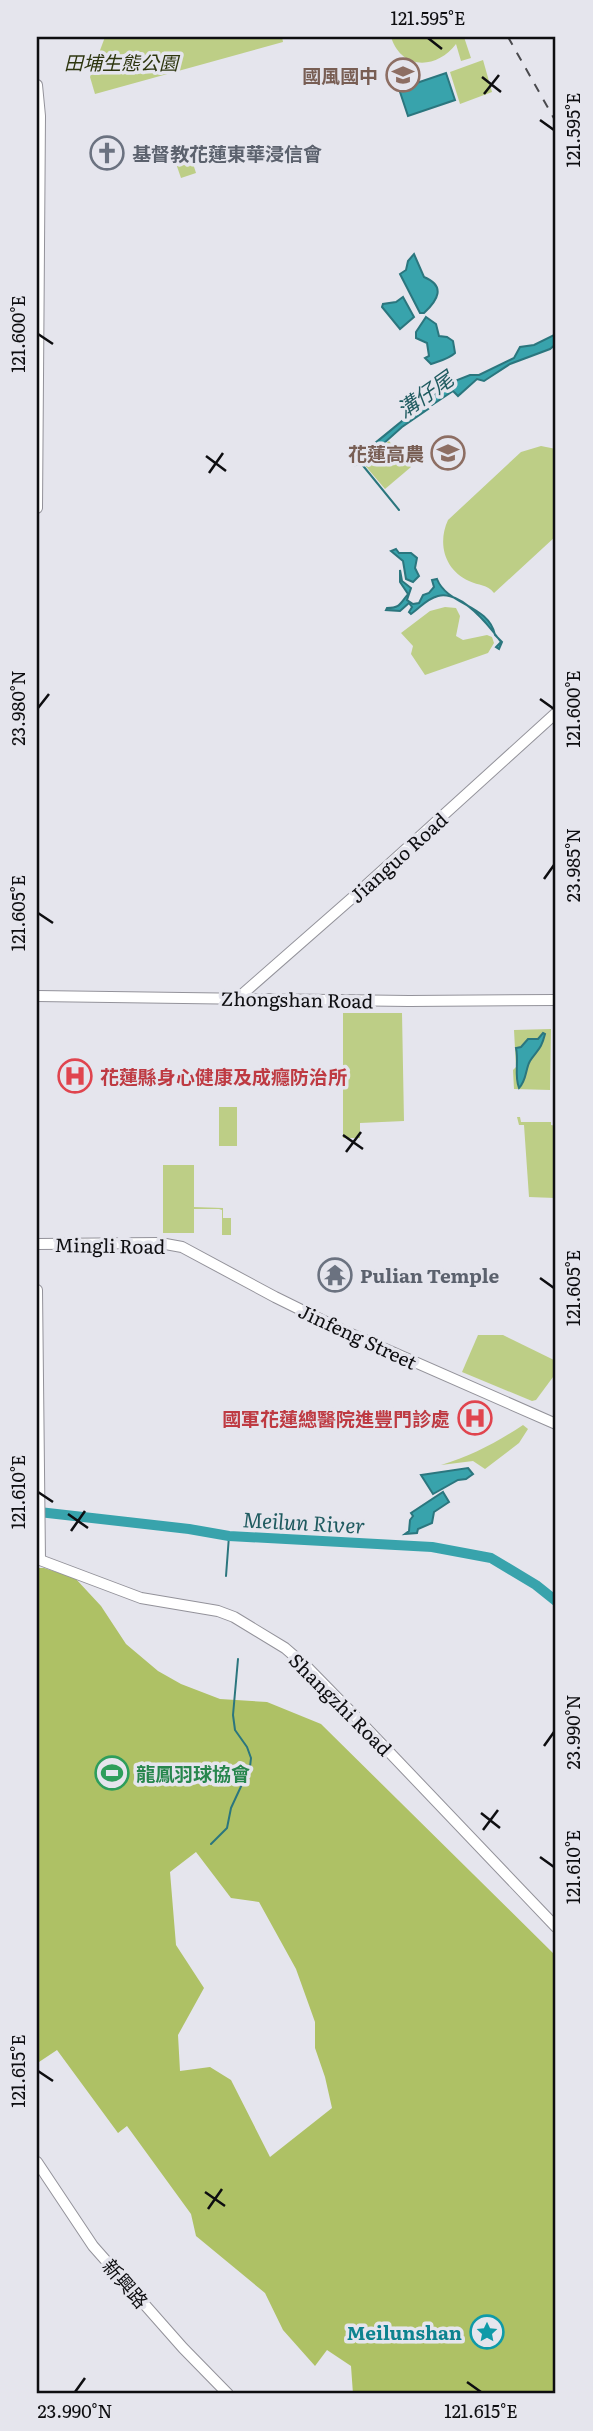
<svg xmlns="http://www.w3.org/2000/svg" width="593" height="2431" font-family="Literata,'Noto Sans TC',serif">
	<rect width="100%" height="100%" fill="#e5e5ed"/>
	<g fill="#bdce86">
		<path d="M105,37H282L283,42L95,94L90,77Z"/>
		<path d="M391,37H464L471,58L461,61L456,44C437,69 402,71 391,37Z"/>
		<path d="M483,60L492,92L460,104L450,72Z"/>
		<path d="M188,148L196,173L181,178L172,152Z"/>
		<path d="M389,441L411,467L385,489L363,463Z"/>
		<path d="M541,446L556,449V536L494,593C487,584 479,586 469,581C445,570 437,544 448,520L521,452Z"/>
		<path d="M445,607L456,608L460,616L456,636L463,640L487,635L492,637L494,643L488,653L425,675L411,654L413,646L401,633L430,611Z"/>
		<path d="M343,1013H402L404,1121L360,1123V1138H343Z"/>
		<path d="M551,1029L550,1090L514,1089L513,1070L516,1067L514,1030Z"/>
		<rect x="219" y="1107" width="18" height="39"/>
		<path d="M517,1117H520L521,1122H551V1125L556,1126L555,1198L529,1197L524,1125H519Z"/>
		<path d="M163,1165H194V1207L223,1208V1218H231V1235H222V1210L219,1209H194V1233H163Z"/>
		<path d="M478,1335H503L556,1361V1373L536,1400L532,1401L462,1372Z"/>
		<path d="M523,1425L528,1429L519,1443L485,1469L473,1461L441,1465C471,1456 496,1443 523,1425Z"/>
	</g>
	<path fill="#aec165" fill-rule="evenodd" d="M37,1568H44L75,1578L101,1606L126,1644L158,1671L181,1684L220,1699L267,1702L321,1724L556,1956V2394H353L351,2366L327,2350L315,2366L283,2330L265,2293L196,2236L191,2214L127,2126L118,2133L57,2050L39,2062L37,2056ZM196,1852L231,1898L259,1902L296,1969L315,2022V2048L325,2077L332,2108L270,2157L231,2080L210,2067L180,2071L178,2035L204,1988L176,1945L170,1872Z"/>
	<g fill="#38a3ac" stroke="#2b767e" stroke-width="2">
		<path d="M446,73L455,100L408,116L399,89Z"/>
		<path d="M414,254L424,277C446,286 438,300 424,313H420L400,274L406,270L408,261Z"/>
		<path d="M403,297L414,317L400,329L382,307L383,304L396,302Z"/>
		<path d="M426,317L436,324L439,336L447,337L453,341L455,353C449,359 439,361 431,364L425,358L429,356L427,343L416,338V332Z"/>
		<path d="M556,334V344L550,349L510,364L484,381L477,379L458,396L453,391L432,405L428,401L447,384L470,375H479L514,358L520,347L534,345Z"/>
		<path d="M423,404L428,409L402,427L363,462L355,465L351,462C376,443 399,423 423,404Z"/>
		<path d="M396,549L399,553H411L417,558L415,568L419,576L413,582L406,579L403,561L391,551Z"/>
		<path d="M400,570L402,581L411,588L407,600L413,604L419,603L423,595L429,593L434,587L432,580L437,579C447,605 489,605 495,635L502,642L499,649L496,647L501,642C490,627 461,590 438,596C426,599 420,608 411,614L409,612L412,607L409,603L400,611L386,610L387,608C400,608 400,604 408,594L400,582Z"/>
		<path d="M543,1033L545,1034C541,1050 538,1049 530,1061C525,1070 527,1080 519,1088C514,1075 519,1062 516,1048L521,1047L528,1039H538Z"/>
		<path d="M468,1468L473,1474L466,1479L458,1480L433,1494L421,1475Z"/>
		<path d="M443,1492L449,1502L434,1512L432,1523L418,1529L417,1533L405,1534L409,1531L410,1520L413,1516L411,1513Z"/>
	</g>
	<g fill="none" stroke-linecap="round" stroke-linejoin="round">
		<g stroke="#2b767e" stroke-width="2">
			<path d="M360,462L399,510"/>
			<path d="M226,1576L229,1536"/>
			<path d="M211,1844L227,1828L231,1808L250,1767L251,1758L247,1747L235,1730L233,1715L238,1659"/>
		</g>
		<path stroke="#38a3ac" stroke-width="10" d="M39,1512L189,1529L229,1536L432,1547L491,1558L536,1585L556,1601"/>
		<defs>
			<g id="secondary">
				<path d="M37,85L40,116L37,508"/>
				<path d="M37,996L409,1001L556,1000"/>
				<path d="M238,998L352,898L556,713"/>
				<path d="M37,1244L160,1243L182,1247L275,1297L342,1330L556,1424"/>
				<path d="M37,1290L40,1560L141,1598L218,1611L234,1617L285,1648L307,1667L351,1712L556,1927"/>
				<path d="M37,2162L93,2246L183,2348L228,2394"/>
			</g>
		</defs>
		<use href="#secondary" stroke="#93929a" stroke-width="12"/>
		<use href="#secondary" stroke="#fff" stroke-width="10"/>
		<path stroke="#4a4a4e" stroke-width="2" stroke-dasharray="9 9" stroke-linecap="butt" d="M508,37L556,122"/>
	</g>
	<path fill="none" stroke="#0e0e11" stroke-width="2.5" d="M428,38L442,49M482,77L501,92M484,94L499,75M540,120L554,130M38,334L53,344M206,456L226,471M209,473L223,453M540,699L554,709M38,708L49,694M544,879L554,865M38,913L53,923M343,1135L363,1149M346,1152L361,1132M540,1278L554,1288M38,1492L53,1502M68,1514L88,1528M71,1531L85,1511M544,1746L554,1732M481,1813L500,1828M483,1830L498,1810M540,1857L554,1867M38,2071L53,2081M205,2192L225,2206M208,2209L222,2189M467,2382L481,2392M75,2392L85,2378"/>
	<defs>
		<symbol id="school-ring" viewBox="-11 -11 22 22"><circle r="9.5" fill="#e5e5ed" stroke="#8d6e63" stroke-width="1.5"/><path d="M0-5L7-2L0 1L-7-2ZM-4 1L0 2.5L4 1V4Q0 6-4 4Z" fill="#8d6e63"/></symbol>
		<symbol id="church-ring" viewBox="-11 -11 22 22"><circle r="9.5" fill="#e5e5ed" stroke="#6b7280" stroke-width="1.5"/><path d="M-1.2-6h2.4v3.5h3.3v2.4h-3.3V6h-2.4V-.1h-3.3v-2.4h3.3Z" fill="#6b7280"/></symbol>
		<symbol id="hospital-ring" viewBox="-11 -11 22 22"><circle r="9.5" fill="#e5e5ed" stroke="#e0444e" stroke-width="1.5"/><path d="M-5-5h3v3.5h4V-5h3V5h-3V1.5h-4V5h-3Z" fill="#e0444e"/></symbol>
		<symbol id="temple-ring" viewBox="-11 -11 22 22"><circle r="9.5" fill="#e5e5ed" stroke="#6b7280" stroke-width="1.5"/><path d="M0-6L5-2H3V0L6.5 2.5H4V6H1.5V3h-3V6H-4V2.5H-6.5L-3 0V-2H-5Z" fill="#6b7280"/></symbol>
		<symbol id="stadium-ring" viewBox="-11 -11 22 22"><circle r="9.5" fill="#e5e5ed" stroke="#2e9e5b" stroke-width="1.5"/><path d="M0-5a6.5 5 0 1 0 0 10a6.5 5 0 1 0 0-10ZM-3.5-1.8h7v3.6h-7Z" fill="#2e9e5b"/></symbol>
		<symbol id="sight-ring" viewBox="-11 -11 22 22"><circle r="9.5" fill="#e5e5ed" stroke="#0f9aa8" stroke-width="1.5"/><path d="M0-6L1.8-2.2L6-1.7L2.9 1.2L3.7 5.4L0 3.3L-3.7 5.4L-2.9 1.2L-6-1.7L-1.8-2.2Z" fill="#0f9aa8"/></symbol>
	</defs>
	<g fill-rule="evenodd">
		<use href="#school-ring" x="384" y="56" width="38" height="38"/>
		<use href="#church-ring" x="88" y="134" width="38" height="38"/>
		<use href="#school-ring" x="429" y="434" width="38" height="38"/>
		<use href="#hospital-ring" x="56" y="1057" width="38" height="38"/>
		<use href="#temple-ring" x="316" y="1256" width="38" height="38"/>
		<use href="#hospital-ring" x="456" y="1399" width="38" height="38"/>
		<use href="#stadium-ring" x="93" y="1754" width="38" height="38"/>
		<use href="#sight-ring" x="468" y="2313" width="38" height="38"/>
	</g>
	<g text-anchor="middle" dominant-baseline="central" stroke-width="7" stroke-linejoin="round" paint-order="stroke">
		<g font-size="19" font-style="italic" fill="#2e360f" stroke="#e5e5ed">
			<text x="121" y="62">田埔生態公園</text>
		</g>
		<g font-size="19" font-weight="bold" fill="#785e54" stroke="#e5e5ed" text-anchor="end">
			<text x="378" y="75">國風國中</text>
			<text x="424" y="453">花蓮高農</text>
		</g>
		<g font-size="19" font-weight="bold" fill="#5b616d" stroke="#e5e5ed" text-anchor="start">
			<text x="132" y="153">基督教花蓮東華浸信會</text>
			<text x="360" y="1275">Pulian Temple</text>
		</g>
		<g font-size="19" fill="#0e0e11" stroke="#e5e5ed">
			<text transform="translate(398 857) rotate(-42)">Jianguo Road</text>
			<text transform="translate(297 999) rotate(1)">Zhongshan Road</text>
			<text transform="translate(110 1245) rotate(1)">Mingli Road</text>
			<text transform="translate(358 1336) rotate(25)">Jinfeng Street</text>
			<text transform="translate(341 1704) rotate(45)">Shangzhi Road</text>
			<text transform="translate(126 2283) rotate(49)">新興路</text>
		</g>
		<g font-size="19" font-weight="bold" fill="#be3a42" stroke="#e5e5ed" text-anchor="start">
			<text x="100" y="1076">花蓮縣身心健康及成癮防治所</text>
			<text x="450" y="1418" text-anchor="end">國軍花蓮總醫院進豐門診處</text>
		</g>
		<g font-size="19" font-weight="bold" fill="#27864d" stroke="#e5e5ed" text-anchor="start">
			<text x="136" y="1773">龍鳳羽球協會</text>
		</g>
		<g font-size="19" font-weight="bold" fill="#0d838f" stroke="#e5e5ed" text-anchor="end">
			<text x="462" y="2332">Meilunshan</text>
		</g>
		<g font-size="21" font-style="italic" fill="#205b60" stroke="#e5e5ed">
			<text transform="translate(424 393) rotate(-35)">溝仔尾</text>
			<text transform="translate(304 1521) rotate(3)">Meilun River</text>
		</g>
	</g>
	<rect width="593" height="2431" fill="none" stroke="#e5e5ed" stroke-width="77"/>
	<rect x="38" y="38" width="516" height="2354" fill="none" stroke="#0e0e11" stroke-width="2.5"/>
	<g font-size="18" text-anchor="middle" fill="#0e0e11">
		<text x="428" y="25">121.595°E</text>
		<text transform="translate(574 130) rotate(-90)" y="6">121.595°E</text>
		<text transform="translate(19 334) rotate(-90)" y="6">121.600°E</text>
		<text transform="translate(19 708) rotate(-90)" y="6">23.980°N</text>
		<text transform="translate(574 709) rotate(-90)" y="6">121.600°E</text>
		<text transform="translate(574 865) rotate(-90)" y="6">23.985°N</text>
		<text transform="translate(19 913) rotate(-90)" y="6">121.605°E</text>
		<text transform="translate(574 1288) rotate(-90)" y="6">121.605°E</text>
		<text transform="translate(19 1492) rotate(-90)" y="6">121.610°E</text>
		<text transform="translate(574 1732) rotate(-90)" y="6">23.990°N</text>
		<text transform="translate(574 1867) rotate(-90)" y="6">121.610°E</text>
		<text transform="translate(19 2071) rotate(-90)" y="6">121.615°E</text>
		<text x="75" y="2418">23.990°N</text>
		<text x="481" y="2418">121.615°E</text>
	</g>
</svg>
